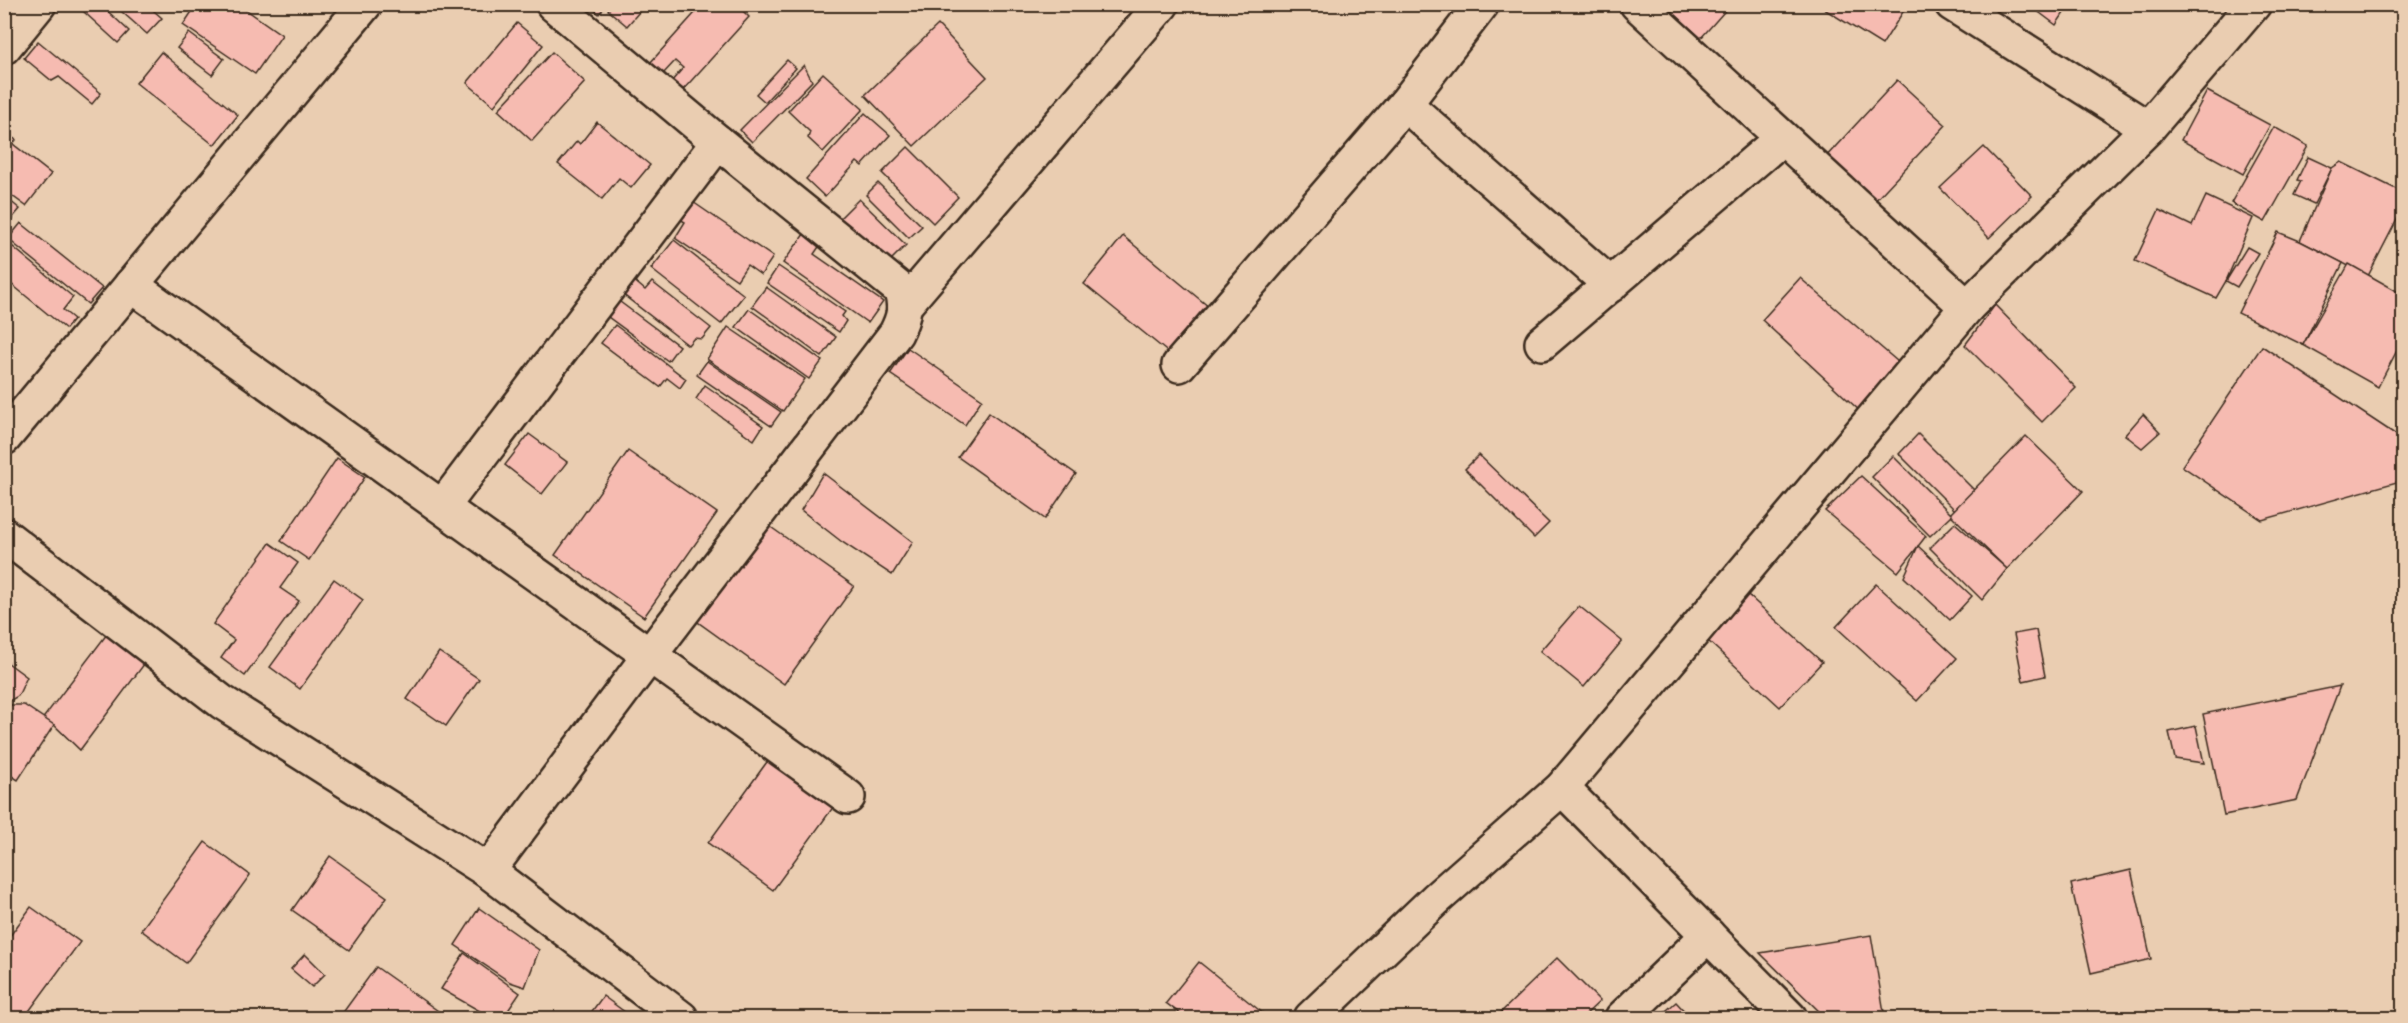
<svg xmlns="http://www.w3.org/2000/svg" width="2408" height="1023" font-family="Dekko,sans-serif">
	<rect width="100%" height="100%" fill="#eacdb1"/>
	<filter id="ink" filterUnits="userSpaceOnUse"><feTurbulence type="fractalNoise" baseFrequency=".0167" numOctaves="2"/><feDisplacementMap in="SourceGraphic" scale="12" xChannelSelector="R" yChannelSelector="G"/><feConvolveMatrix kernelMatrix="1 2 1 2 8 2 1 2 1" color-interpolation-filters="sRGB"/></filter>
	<g filter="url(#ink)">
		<g fill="#f6bbb1" stroke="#3b2a1e" stroke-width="1.5">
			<path d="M73,4H87L82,11Z"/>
			<path d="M91,4H100L129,31L118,43L84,12Z"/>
			<path d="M113,4H146L162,18L147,34Z"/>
			<path d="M197,4H238L282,35L255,74L183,25Z"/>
			<path d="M588,4H607L599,14Z"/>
			<path d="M613,4H646L627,26L608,10Z"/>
			<path d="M703,4H736L749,17L682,91L671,82L683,68L675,61L663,74L650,63Z"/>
			<path d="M1671,4H1731L1701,38L1668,8Z"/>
			<path d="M1816,4H1908L1882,45Z"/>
			<path d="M2028,4H2070L2056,25Z"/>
			<path d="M517,23L543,45L494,106L467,83Z"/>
			<path d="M938,25L987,77L914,146L865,95Z"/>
			<path d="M189,33L224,59L212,75L177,48Z"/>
			<path d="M38,41L101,93L92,104L59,77L52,81L24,58Z"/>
			<path d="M161,52L238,115L214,145L136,83Z"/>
			<path d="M552,52L585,82L532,141L498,110Z"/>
			<path d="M787,60L796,68L765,102L756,94Z"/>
			<path d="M804,65L812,81L752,142L740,130Z"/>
			<path d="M823,73L863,109L823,152L808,138L810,132L788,111Z"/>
			<path d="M1897,80L1946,125L1871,205L1823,160Z"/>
			<path d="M2207,91L2270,125L2243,174L2181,140Z"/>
			<path d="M865,113L890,135L862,166L857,162L825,197L806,179Z"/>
			<path d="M597,122L650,165L631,188L619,178L602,199L558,164L577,141L580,144Z"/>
			<path d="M2274,127L2308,146L2265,222L2231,203Z"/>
			<path d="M4,132L16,140L13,144L51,174L26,206L4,190Z"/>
			<path d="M908,147L958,197L933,223L882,173Z"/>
			<path d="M1984,147L2032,196L1989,238L1940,188Z"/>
			<path d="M2308,157L2332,168L2314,204L2294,195L2301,181L2297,180Z"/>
			<path d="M2341,162L2404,193V206L2368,276L2300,241L2332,168Z"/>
			<path d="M878,183L922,226L909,238L866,195Z"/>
			<path d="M4,196L20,209L4,228Z"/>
			<path d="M2206,196L2253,218L2226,281L2216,298L2135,261L2159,210L2192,226Z"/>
			<path d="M859,199L906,245L884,267L837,221Z"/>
			<path d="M690,200L773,257L761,275L747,265L737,280L675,238L685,222L678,218Z"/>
			<path d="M21,223L102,288L88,304L8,239Z"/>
			<path d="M807,230L823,241L814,254L883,302L868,323L783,263Z"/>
			<path d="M2278,232L2300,241L2343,263L2303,345L2238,313Z"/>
			<path d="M1123,236L1209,307L1170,354L1084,284Z"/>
			<path d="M674,240L744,295L721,324L651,269Z"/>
			<path d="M7,242L73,297L63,310L74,319L66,329L4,278V246Z"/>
			<path d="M2247,247L2258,253L2237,287L2226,281Z"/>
			<path d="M2349,264L2404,295V337L2378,387L2303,345Z"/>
			<path d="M778,266L845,312L842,316L846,321L839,332L767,283Z"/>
			<path d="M1800,278L1904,367L1861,412L1762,320Z"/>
			<path d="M632,279L645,290L652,282L711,328L702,339L694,338L688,345L621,293Z"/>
			<path d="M766,287L836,337L822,357L752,306Z"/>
			<path d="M616,299L679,346L668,361L604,314Z"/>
			<path d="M1995,305L2076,388L2042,422L1965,345Z"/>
			<path d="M749,309L822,361L809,379L736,327Z"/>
			<path d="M615,325L686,379L680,388L667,378L660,387L601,343Z"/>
			<path d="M728,327L805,379L783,411L707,359Z"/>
			<path d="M2262,346L2404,440V480L2262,520L2182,466Z"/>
			<path d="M908,348L982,399L965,425L890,374Z"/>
			<path d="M707,361L781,412L771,426L697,375Z"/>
			<path d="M705,385L763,426L754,440L696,399Z"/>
			<path d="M989,413L1076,474L1045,519L958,457Z"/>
			<path d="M2143,414L2160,432L2142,448L2125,435Z"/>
			<path d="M529,434L567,462L542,494L505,465Z"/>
			<path d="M1918,434L1975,491L1956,511L1899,454Z"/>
			<path d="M2026,436L2083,491L2007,569L1950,514Z"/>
			<path d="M628,451L717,513L644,617L555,555Z"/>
			<path d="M1479,455L1549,523L1534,538L1465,469Z"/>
			<path d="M1893,456L1952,515L1930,536L1872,477Z"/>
			<path d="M337,458L365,477L309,560L281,541Z"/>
			<path d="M823,473L913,542L892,575L842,542L801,510Z"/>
			<path d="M1861,476L1926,536L1898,572L1825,511Z"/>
			<path d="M765,523L854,586L784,684L695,620Z"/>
			<path d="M1955,523L2007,569L1982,600L1930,548Z"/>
			<path d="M270,543L298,563L280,588L299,601L245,676L221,658L234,640L213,624Z"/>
			<path d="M1918,546L1972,596L1950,620L1904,577Z"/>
			<path d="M334,579L363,600L300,689L270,667Z"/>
			<path d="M1876,584L1957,658L1917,701L1836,627Z"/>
			<path d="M1748,595L1822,662L1780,707L1707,640Z"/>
			<path d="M1579,606L1622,641L1584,687L1540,651Z"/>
			<path d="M2036,630L2045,676L2023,681L2014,634Z"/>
			<path d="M107,634L145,663L80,750L54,725L41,721Z"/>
			<path d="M439,652L479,679L446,726L407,699Z"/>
			<path d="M4,660L27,677L18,696L4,704Z"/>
			<path d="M2340,686L2297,800L2224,815L2203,714Z"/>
			<path d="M4,705H24L54,725L18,780L4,771Z"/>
			<path d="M2196,726L2204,763L2175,759L2169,732Z"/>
			<path d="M772,755L837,802L773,890L708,843Z"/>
			<path d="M205,842L250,875L186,963L141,930Z"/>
			<path d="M330,856L387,897L349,950L292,910Z"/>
			<path d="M2131,870L2151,959L2091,973L2071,884Z"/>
			<path d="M31,907L80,942L24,1018H4V944Z"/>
			<path d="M479,908L539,950L525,987L510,982L455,945Z"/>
			<path d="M1871,935L1885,1018H1826L1760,953Z"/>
			<path d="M464,953L520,993L503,1018H492L441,989Z"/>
			<path d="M305,954L325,974L312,987L291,969Z"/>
			<path d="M1557,958L1600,1001L1582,1018H1495Z"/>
			<path d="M1199,962L1264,1014L1260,1018H1186L1166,1003Z"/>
			<path d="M376,967L448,1018H339Z"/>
			<path d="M603,996L633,1018H587Z"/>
			<path d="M1676,1002L1691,1018H1658Z"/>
		</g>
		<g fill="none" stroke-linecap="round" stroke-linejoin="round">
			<defs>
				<g id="minor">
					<path d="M1637,4L1967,307"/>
					<path d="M1952,4L2148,128"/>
					<path d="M4,47L39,4"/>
					<path d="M1405,104L1611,285"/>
					<path d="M131,285L848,797"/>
					<path d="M905,305L1162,4"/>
					<path d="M1542,343L1782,138"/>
					<path d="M1179,365L1405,104L1482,4"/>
					<path d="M4,438L365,4"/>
					<path d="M443,506L718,142"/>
					<path d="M4,535L222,702L488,871L681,1018"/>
					<path d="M1562,788L1790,1018"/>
					<path d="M488,871L649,656L896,333C904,317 906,308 901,290L718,142L553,4"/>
					<path d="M1311,1018L1436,899L1562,788L1967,307L2148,128L2254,4"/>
					<path d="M1622,1018L1708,935"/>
				</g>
			</defs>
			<use href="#minor" stroke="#3b2a1e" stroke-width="38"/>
			<use href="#minor" stroke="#eacdb1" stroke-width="33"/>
		</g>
	</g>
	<rect width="2408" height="1023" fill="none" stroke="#eacdb1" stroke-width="24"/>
	<rect x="12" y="12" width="2384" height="999" fill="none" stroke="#3b2a1e" stroke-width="2" filter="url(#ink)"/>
</svg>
